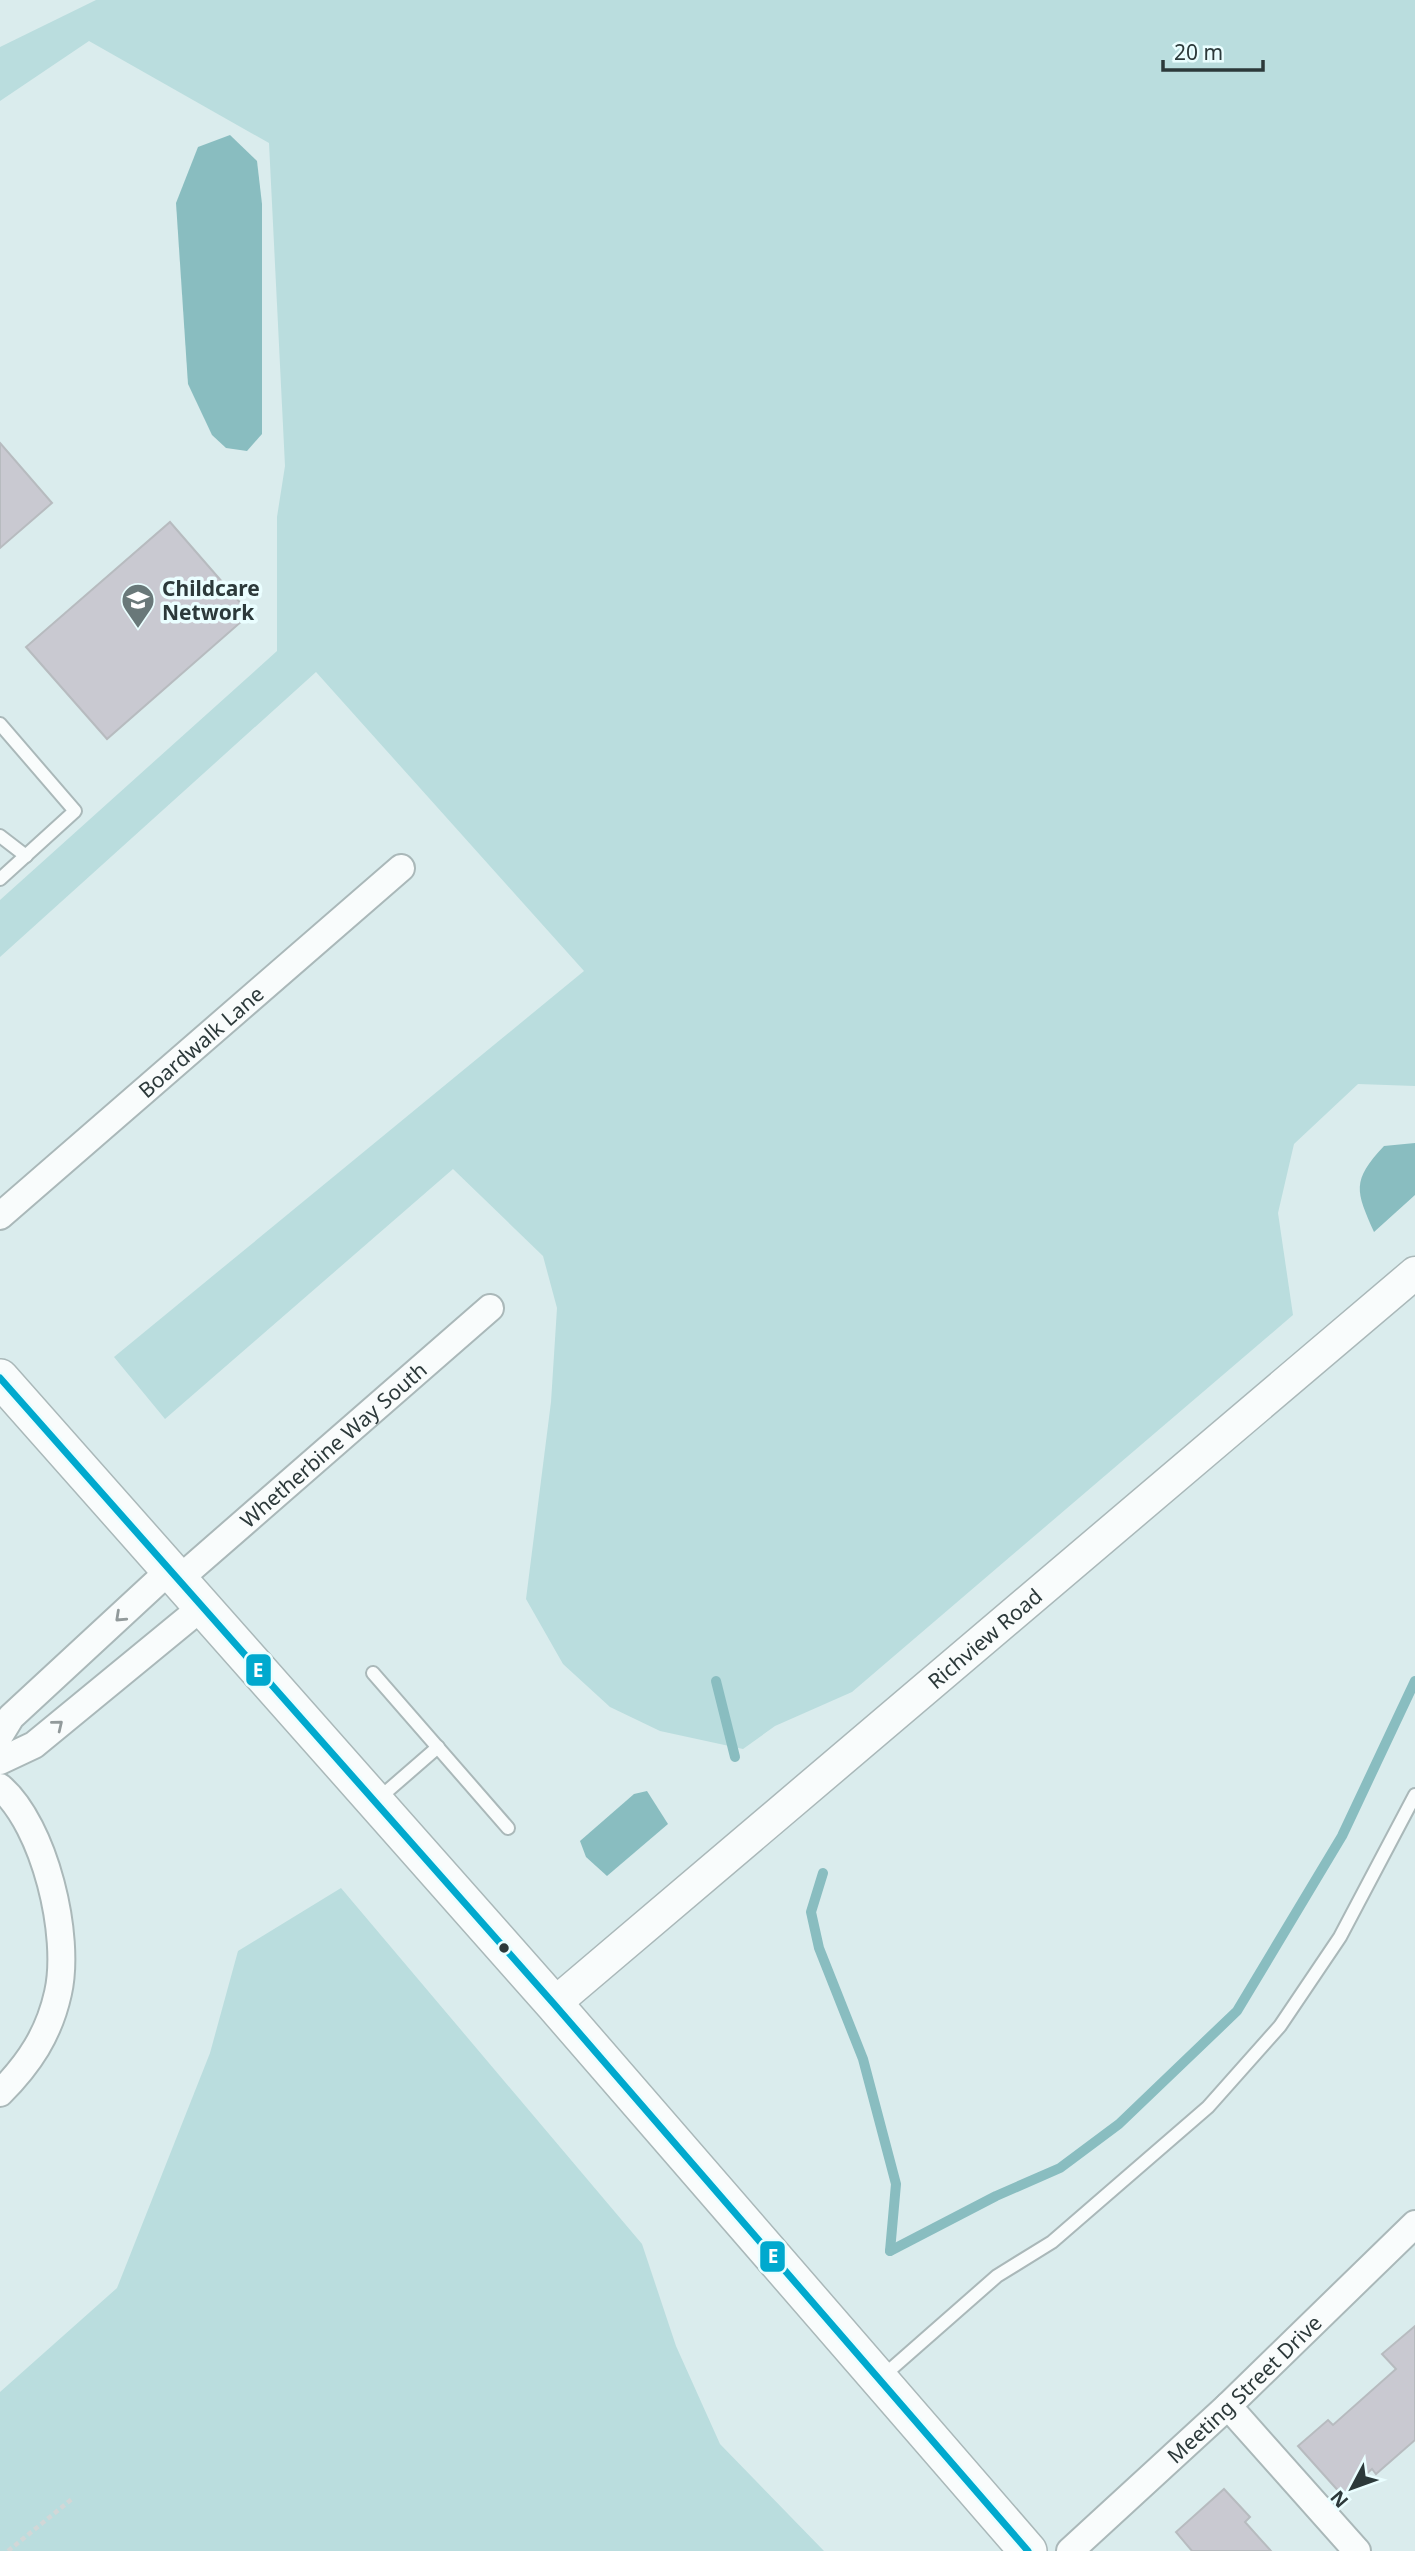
<svg xmlns="http://www.w3.org/2000/svg" width="1415" height="2551" font-family="'Noto Sans',sans-serif">
	<rect width="100%" height="100%" fill="#daeced"/>
	<g fill="#baddde">
		<path d="M96,0H1415V1086L1358,1084L1294,1144L1278,1213L1293,1315L852,1692L775,1726L743,1749L660,1731L610,1707L563,1664L526,1599L551,1402L557,1308L543,1256L453,1169L165,1419L114,1357L584,971L316,672L0,957V900L277,651V517L285,466L269,143L89,41L0,101V47Z"/>
		<path d="M341,1888L642,2244L676,2346L720,2444L824,2551H0V2392L117,2288L210,2053L238,1951Z"/>
	</g>
	<g fill="#89bdc0">
		<path d="M230,135L257,161L262,204V434L247,451L226,448L212,435L188,384L176,203L198,147Z"/>
		<path d="M1415,1143V1195L1374,1232C1356,1191 1351,1181 1384,1146Z"/>
		<path d="M647,1791L668,1824L607,1876L586,1857L580,1841L634,1794Z"/>
	</g>
	<g fill="none" stroke-linecap="round" stroke-linejoin="round">
		<g stroke="#89bdc0" stroke-width="10">
			<path d="M716,1681L735,1757"/>
			<path d="M823,1873L811,1912L819,1948L863,2059L896,2184L890,2251"/>
			<path d="M890,2251L996,2196L1060,2168L1119,2124L1237,2011L1342,1836L1415,1681"/>
		</g>
	</g>
	<g fill="#c9c9d1" stroke="#b7bbbf" stroke-width="2">
		<path d="M0,443L52,503L0,548Z"/>
		<path d="M170,522L250,614L107,739L26,647Z"/>
		<path d="M1415,2326V2440L1376,2474L1372,2469L1342,2495L1298,2446L1328,2420L1333,2425L1396,2369L1382,2354Z"/>
		<path d="M1224,2489L1250,2517L1245,2522L1271,2551H1192L1176,2532Z"/>
	</g>
	<g fill="none" stroke-linecap="round" stroke-linejoin="round">
		<defs>
			<g id="service">
				<path d="M0,724L75,811L0,879"/>
				<path d="M0,836L26,856"/>
				<path d="M373,1673L508,1828"/>
				<path d="M377,1800L438,1747"/>
				<path d="M882,2377L997,2276L1052,2242L1208,2107L1280,2026L1340,1937L1415,1795"/>
			</g>
			<g id="minor">
				<path id="s1" d="M0,1216L401,868"/>
				<path id="s2" d="M178,1580L490,1308"/>
				<path d="M0,1735L11,1717L170,1570"/>
				<path d="M0,1761L34,1745L202,1607"/>
				<path d="M0,1787C45,1826 71,1936 58,1993C49,2034 29,2064 0,2093"/>
				<path d="M1228,2406L1357,2551"/>
				<path id="s3" d="M1070,2551L1228,2406L1415,2224"/>
			</g>
			<g id="tertiary">
				<path id="s4" d="M554,2004L1415,1273"/>
			</g>
			<path id="secondary" d="M0,1378L554,2004L1028,2551"/>
		</defs>
		<use href="#service" stroke="#aab8b9" stroke-width="16"/>
		<use href="#minor" stroke="#aab8b9" stroke-width="30"/>
		<use href="#tertiary" stroke="#aab8b9" stroke-width="35"/>
		<use href="#secondary" stroke="#aab8b9" stroke-width="40"/>
		<path stroke="#d2d7d7" stroke-width="4.5" stroke-dasharray="5 3.5" stroke-linecap="butt" d="M8,2551L72,2499"/>
		<use href="#service" stroke="#f9fcfc" stroke-width="12"/>
		<use href="#minor" stroke="#f9fcfc" stroke-width="26"/>
		<use href="#tertiary" stroke="#f9fcfc" stroke-width="32"/>
		<use href="#secondary" stroke="#f9fcfc" stroke-width="37"/>
		<defs>
			<path id="bus-1" d="M0,1378L554,2004L1028,2551"/>
		</defs>
		<use href="#bus-1" stroke="#eafeff" stroke-width="12"/>
		<use href="#bus-1" stroke="#00a9ce" stroke-width="7"/>
	</g>
	<defs><path id="oneway-chevron" d="M-2-3.5L2.5 0L-2 3.5" fill="none" stroke-width="1.6" stroke-linecap="round" stroke-linejoin="round" transform="scale(1.75)"/></defs>
	<g stroke="#929a9b">
		<use href="#oneway-chevron" transform="translate(120 1617) rotate(137)"/>
		<use href="#oneway-chevron" transform="translate(58 1725) rotate(-39)"/>
	</g>
	<defs>
		<symbol id="school-pin" viewBox="-11 -11 22 30"><path d="M0 17L-7.5 6A9.5 9.5 0 1 1 7.5 6Z" fill="#697879" stroke="#eafeff"/><path d="M0-5L7-2L0 1L-7-2ZM-4 1L0 2.5L4 1V4Q0 6-4 4Z" fill="#fff"/></symbol>
	</defs>
	<g fill-rule="evenodd">
		<use href="#school-pin" x="119" y="581" width="38" height="52"/>
	</g>
	<circle fill="#2c393a" stroke="#eafeff" stroke-width="2.5" cx="504" cy="1948" r="6"/>
	<g text-anchor="middle" dominant-baseline="central" stroke-width="7" stroke-linejoin="round" paint-order="stroke">
		<g font-size="21" font-weight="bold" fill="#2c393a" stroke="#eafeff" text-anchor="start">
			<text x="162" y="588">Childcare<tspan x="162" dy="24">Network</tspan></text>
		</g>
		<g font-size="21" fill="#2c393a" stroke="#eafeff">
			<text stroke="none"><textPath href="#s1" startOffset="266">Boardwalk Lane</textPath></text>
			<text stroke="none"><textPath href="#s2" startOffset="206">Whetherbine Way South</textPath></text>
			<text stroke="none"><textPath href="#s4" startOffset="565">Richview Road</textPath></text>
			<text stroke="none"><textPath href="#s3" startOffset="238">Meeting Street Drive</textPath></text>
		</g>
	</g>
	<g stroke="#eafeff" stroke-width="2.5">
		<rect x="245" y="1653" width="27" height="34" rx="7" fill="#00a9ce"/>
		<rect x="759" y="2240" width="27" height="33" rx="7" fill="#00a9ce"/>
	</g>
	<g font-size="19" text-anchor="middle" font-weight="bold" fill="#fff">
		<text x="258" y="1677">E</text>
		<text x="773" y="2263">E</text>
	</g>
	<g transform="translate(1352 2488) rotate(229)" stroke="#eafeff" stroke-width="5" paint-order="stroke">
	<path d="M0-5L12 26L0 18L-12 26Z" fill="#2c393a"/>
	<text y="-10" font-size="19" font-weight="bold" text-anchor="middle" fill="#2c393a">N</text>
	</g>
	<path d="M1163 60v10h100v-10" fill="none" stroke="#2c393a" stroke-width="3.5"/>
	<text x="1174" y="60" font-size="21" fill="#2c393a" stroke="#eafeff" stroke-width="5" paint-order="stroke">20 m</text>
</svg>
